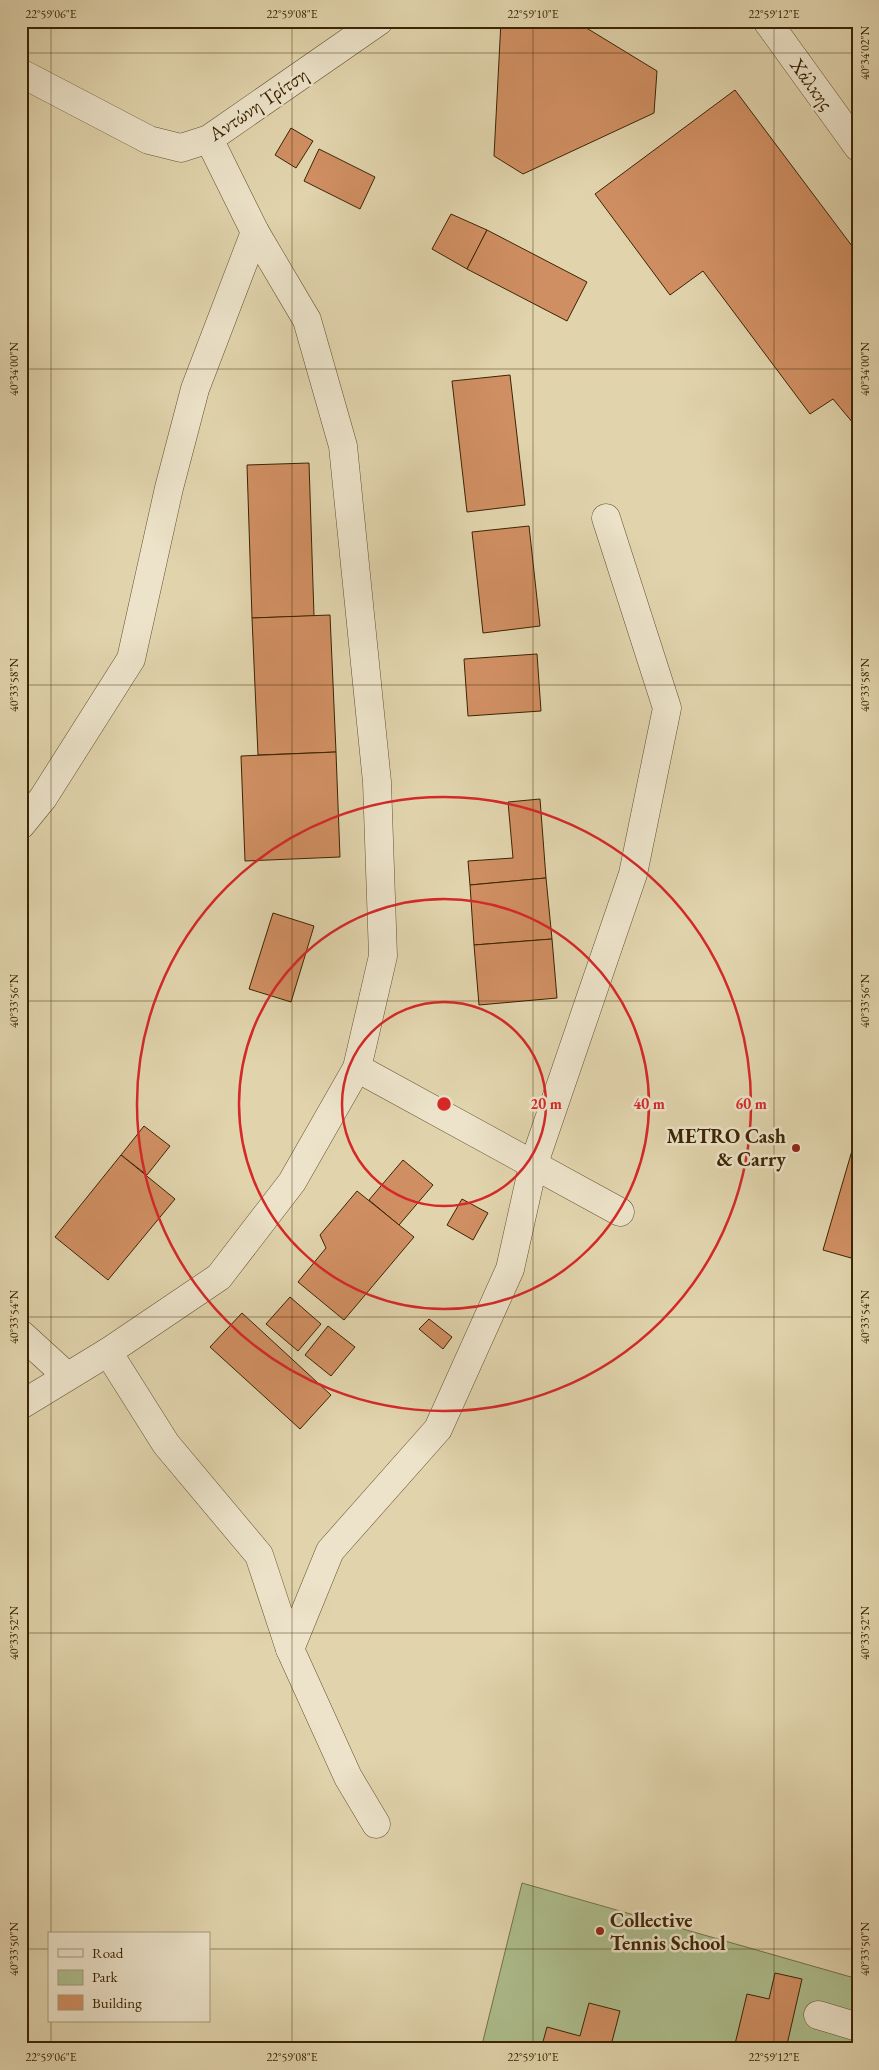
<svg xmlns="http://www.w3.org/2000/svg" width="879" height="2070" font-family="'EB Garamond',serif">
	<rect width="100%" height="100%" fill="#e1d4ad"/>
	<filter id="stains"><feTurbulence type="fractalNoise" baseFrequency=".004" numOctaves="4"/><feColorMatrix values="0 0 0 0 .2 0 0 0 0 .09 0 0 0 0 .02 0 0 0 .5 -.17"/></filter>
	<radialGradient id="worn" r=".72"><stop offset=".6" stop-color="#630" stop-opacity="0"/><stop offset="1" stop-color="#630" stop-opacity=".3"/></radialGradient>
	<path fill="#adbe8e" stroke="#747148" d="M522,1883L858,1979V2049H481Z"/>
	<g fill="#d08f62" stroke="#3b2402">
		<path d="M501,21H575L657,71L654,113L523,174L494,156Z"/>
		<path d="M735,90L858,254V429L833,399L810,414L703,271L670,295L595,194Z"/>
		<path d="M291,128L313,141L296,168L275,155Z"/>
		<path d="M319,149L375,177L360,209L304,181Z"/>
		<path d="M451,214L487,230L467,269L432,249Z"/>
		<path d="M487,230L587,282L567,321L467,269Z"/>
		<path d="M510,375L525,505L467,512L452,381Z"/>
		<path d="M309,463L314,616L252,618L247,465Z"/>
		<path d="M529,526L540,626L483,633L472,532Z"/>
		<path d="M330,615L336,752L258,755L252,618Z"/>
		<path d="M537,654L541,711L468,716L464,659Z"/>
		<path d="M336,752L340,857L245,861L241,756Z"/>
		<path d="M540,799L546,878L470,885L468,861L513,858L508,802Z"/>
		<path d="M546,878L552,939L474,945L470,885Z"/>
		<path d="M273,913L314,926L291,1002L249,989Z"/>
		<path d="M552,939L557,998L479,1005L474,945Z"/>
		<path d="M144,1126L170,1146L147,1175L121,1155Z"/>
		<path d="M858,1130V1260L823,1250Z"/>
		<path d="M121,1155L175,1199L108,1280L55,1237Z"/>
		<path d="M403,1160L433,1185L399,1225L369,1200Z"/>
		<path d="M357,1191L414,1237L344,1320L298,1282L326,1248L320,1235Z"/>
		<path d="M462,1199L488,1213L473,1240L447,1225Z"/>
		<path d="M290,1297L321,1324L298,1351L266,1324Z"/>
		<path d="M242,1313L331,1395L300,1429L210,1347Z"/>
		<path d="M429,1319L452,1337L443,1349L419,1329Z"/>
		<path d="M328,1326L355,1347L331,1376L305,1355Z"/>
		<path d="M775,1973L802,1979L786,2049H754L735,2044L747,1994L769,1999Z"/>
		<path d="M589,2003L620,2011L610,2049H541L547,2027L580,2036Z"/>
	</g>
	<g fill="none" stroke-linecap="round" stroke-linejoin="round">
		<defs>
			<g id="minor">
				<path d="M767,21L858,147"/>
				<path d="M21,73L149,140L181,148L209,139L379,21"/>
				<path d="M21,825L43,798L131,659L169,488L195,389L255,232"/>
				<path d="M357,1068L620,1212"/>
				<path d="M21,1334L67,1376"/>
				<path d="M108,1352L166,1444L259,1555L290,1649L330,1551L438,1429L510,1269L533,1166L633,874L667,708L606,518"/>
				<path d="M21,1405L108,1352L219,1277L292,1182L357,1068L383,956L377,782L343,446L307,320L255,232L209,139"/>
				<path d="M290,1649L348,1777L376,1824"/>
				<path d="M818,2015L858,2027"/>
			</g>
		</defs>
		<use href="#minor" stroke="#64502d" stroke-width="29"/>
		<use href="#minor" stroke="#ece3ca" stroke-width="28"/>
	</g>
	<path fill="none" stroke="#3b2402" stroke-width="1" stroke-opacity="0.45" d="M51,21V1934M292,21V2049M533,21V2049M774,21V2049M21,53H858M21,369H858M21,685H858M21,1001H858M21,1317H858M21,1633H858M21,1949H49M209,1949H858M51,2021V2049"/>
	<g fill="none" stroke="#d62828" stroke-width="2.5">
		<circle cx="444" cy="1104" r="102"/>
		<circle cx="444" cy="1104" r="205"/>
		<circle cx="444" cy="1104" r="307"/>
	</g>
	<g fill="#8f2418" stroke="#ece3ca" stroke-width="2">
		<circle cx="796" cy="1148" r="5"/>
		<circle cx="600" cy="1931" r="5"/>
	</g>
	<g text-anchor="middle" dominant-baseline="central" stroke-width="5" stroke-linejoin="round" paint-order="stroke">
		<g font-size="20" fill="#3b2402" stroke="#ece3ca">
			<text transform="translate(812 84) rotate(54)">Χάλκης</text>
			<text transform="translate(258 104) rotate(-34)">Αντώνη Τρίτση</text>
		</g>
		<g font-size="20" font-weight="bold" fill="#3b2402" stroke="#ece3ca" text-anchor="end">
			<text x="786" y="1136">METRO Cash<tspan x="786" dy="23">&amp; Carry</tspan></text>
			<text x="610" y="1920" text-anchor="start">Collective<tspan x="610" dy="23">Tennis School</tspan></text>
		</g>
	</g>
	<circle cx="444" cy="1104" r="8" fill="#d62828" stroke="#ece3ca" stroke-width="2.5"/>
	<g font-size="15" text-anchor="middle" font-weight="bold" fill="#d62828" stroke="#ece3ca" stroke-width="5" stroke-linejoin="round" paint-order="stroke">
		<text x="546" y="1109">20 m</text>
		<text x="649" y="1109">40 m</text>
		<text x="751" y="1109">60 m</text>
	</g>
	<rect width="879" height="2070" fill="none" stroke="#e1d4ad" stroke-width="55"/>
	<rect x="48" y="1932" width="162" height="90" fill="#ece3ca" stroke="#a5977a"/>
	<rect x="58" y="1949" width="25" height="8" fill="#ece3ca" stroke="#a5977a"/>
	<text x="92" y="1958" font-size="15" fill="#3b2402">Road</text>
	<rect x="58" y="1970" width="25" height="15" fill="#adbe8e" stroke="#a5977a"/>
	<text x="92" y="1982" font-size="15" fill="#3b2402">Park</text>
	<rect x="58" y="1995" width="25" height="15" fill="#d08f62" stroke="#a5977a"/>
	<text x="92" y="2008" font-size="15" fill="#3b2402">Building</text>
	<rect x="28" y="28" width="824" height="2014" fill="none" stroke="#3b2402" stroke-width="2"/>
	<g font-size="12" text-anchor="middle" fill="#3b2402">
		<text x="51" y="18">22°59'06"E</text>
		<text x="292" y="18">22°59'08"E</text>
		<text x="533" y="18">22°59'10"E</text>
		<text x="774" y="18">22°59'12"E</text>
		<text transform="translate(865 53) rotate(-90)" y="4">40°34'02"N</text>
		<text transform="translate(14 369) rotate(-90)" y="4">40°34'00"N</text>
		<text transform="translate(865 369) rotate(-90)" y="4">40°34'00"N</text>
		<text transform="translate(14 685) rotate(-90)" y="4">40°33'58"N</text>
		<text transform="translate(865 685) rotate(-90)" y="4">40°33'58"N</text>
		<text transform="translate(14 1001) rotate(-90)" y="4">40°33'56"N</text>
		<text transform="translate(865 1001) rotate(-90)" y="4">40°33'56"N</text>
		<text transform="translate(14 1317) rotate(-90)" y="4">40°33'54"N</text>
		<text transform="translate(865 1317) rotate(-90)" y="4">40°33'54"N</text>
		<text transform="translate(14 1633) rotate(-90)" y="4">40°33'52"N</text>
		<text transform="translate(865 1633) rotate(-90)" y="4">40°33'52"N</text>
		<text transform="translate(14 1949) rotate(-90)" y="4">40°33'50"N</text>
		<text transform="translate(865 1949) rotate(-90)" y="4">40°33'50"N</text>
		<text x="51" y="2061">22°59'06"E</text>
		<text x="292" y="2061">22°59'08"E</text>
		<text x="533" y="2061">22°59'10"E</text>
		<text x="774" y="2061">22°59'12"E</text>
	</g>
	<rect width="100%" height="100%" filter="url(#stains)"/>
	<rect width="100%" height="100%" fill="url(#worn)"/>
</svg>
